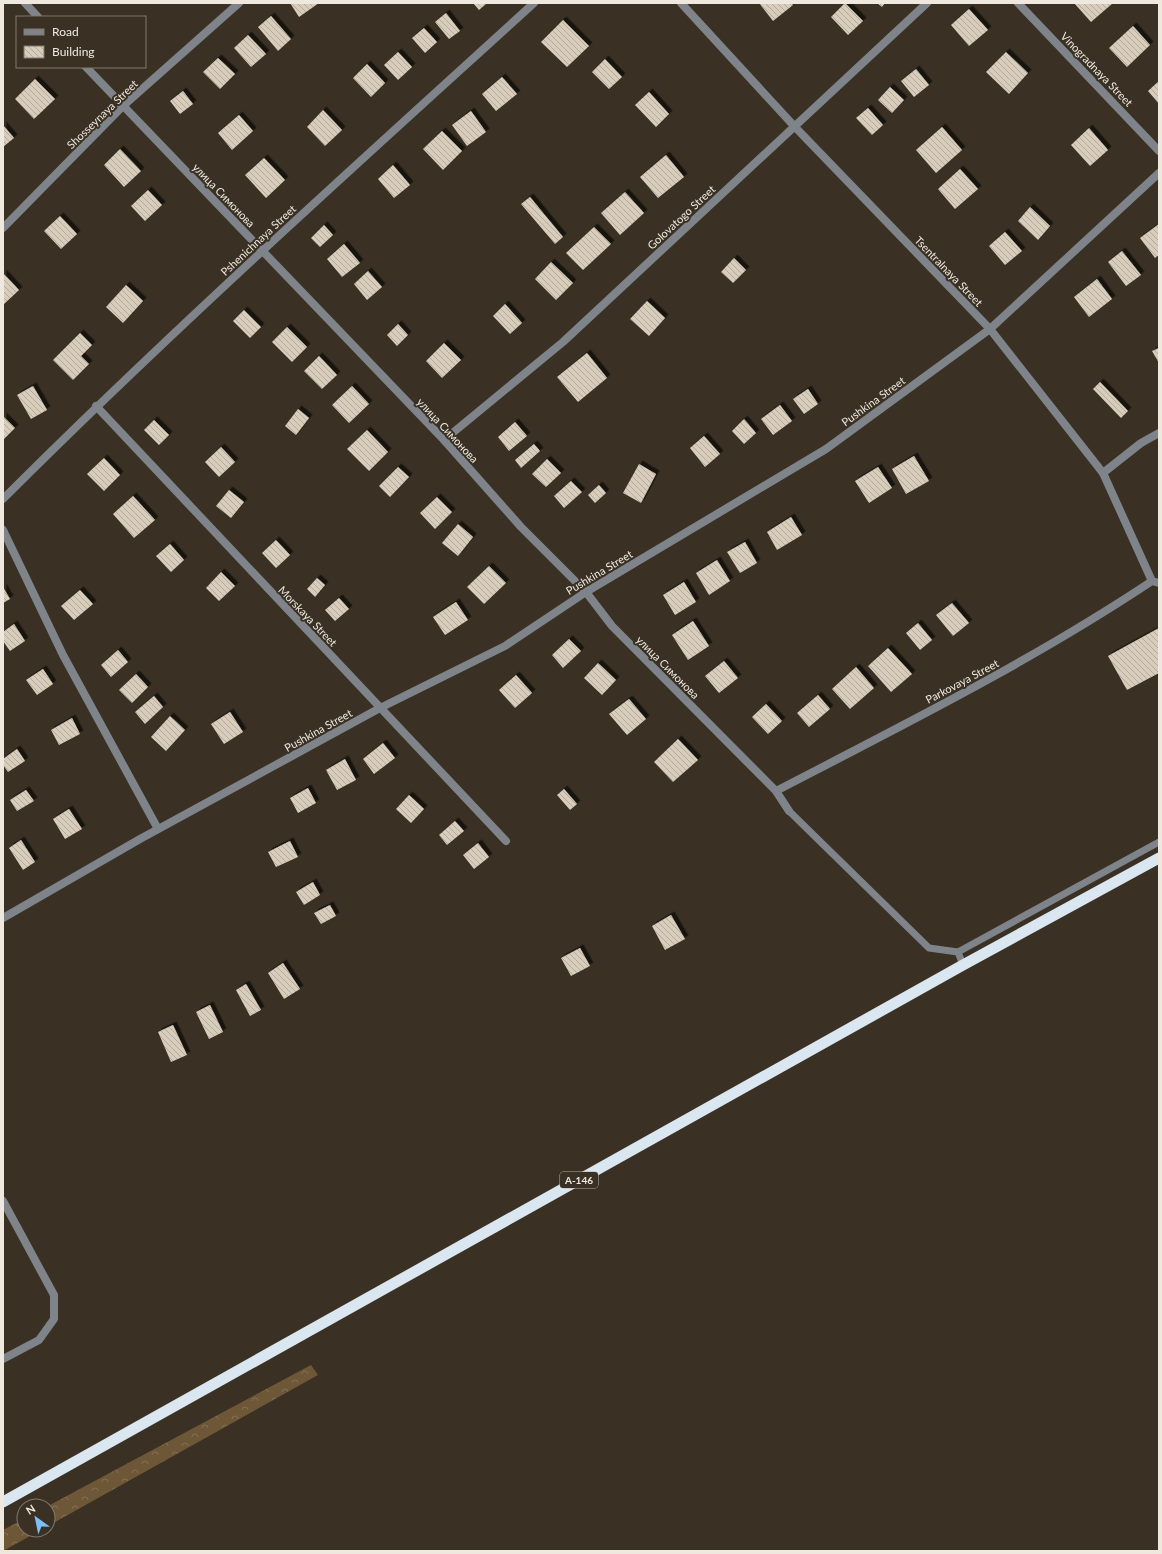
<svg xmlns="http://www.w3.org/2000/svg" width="1162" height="1554" font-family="Lato,sans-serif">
	<defs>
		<pattern id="forest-crowns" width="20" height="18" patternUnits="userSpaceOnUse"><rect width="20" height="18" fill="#6d5737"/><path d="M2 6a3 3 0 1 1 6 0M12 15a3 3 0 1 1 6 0" fill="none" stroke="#826f54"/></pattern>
		<pattern id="building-back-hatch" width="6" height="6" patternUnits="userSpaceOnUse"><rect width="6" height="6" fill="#d8ccbb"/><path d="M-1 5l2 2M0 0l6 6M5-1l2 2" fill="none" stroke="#b4aa9d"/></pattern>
		<filter id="shadow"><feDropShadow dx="3.5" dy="-3.5" stdDeviation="0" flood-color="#0009"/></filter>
	</defs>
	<rect width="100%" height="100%" fill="#3a3124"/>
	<g fill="url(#forest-crowns)">
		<path d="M311,1365L318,1375L48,1526V1506Z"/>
		<path d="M24,1519V1530H41L3,1551V1530Z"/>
	</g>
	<g fill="url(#building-back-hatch)" filter="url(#shadow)">
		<path d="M290,3H319L299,17Z"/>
		<path d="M473,3H487L479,10Z"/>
		<path d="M759,3H791L793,5L773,21Z"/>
		<path d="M845,3L863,21L848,35L831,17Z"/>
		<path d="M877,3H885L882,7Z"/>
		<path d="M1074,3H1113L1091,22Z"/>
		<path d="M969,9L988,30L969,46L951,25Z"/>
		<path d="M446,13L460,31L449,39L435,22Z"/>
		<path d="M271,16L291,39L278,51L258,27Z"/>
		<path d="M563,20L589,46L567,67L541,42Z"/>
		<path d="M1133,26L1150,45L1127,67L1109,48Z"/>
		<path d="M424,28L437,42L425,53L412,38Z"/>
		<path d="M248,35L266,54L251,67L234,48Z"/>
		<path d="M398,52L412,67L398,80L384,65Z"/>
		<path d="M1006,52L1028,73L1009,94L986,72Z"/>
		<path d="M218,58L235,74L220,89L203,72Z"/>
		<path d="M605,59L622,77L609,89L592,72Z"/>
		<path d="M367,64L385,83L371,97L353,78Z"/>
		<path d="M916,69L929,85L914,97L901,81Z"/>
		<path d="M502,77L517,94L496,111L482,94Z"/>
		<path d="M35,79L55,99L34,119L15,99Z"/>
		<path d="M1159,81V104L1148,91Z"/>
		<path d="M890,87L904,100L892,113L878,100Z"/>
		<path d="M183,91L193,104L180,114L170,101Z"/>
		<path d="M649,92L669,114L656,127L635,105Z"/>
		<path d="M868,108L883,125L872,135L856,118Z"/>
		<path d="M323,110L342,130L325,146L307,127Z"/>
		<path d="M471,111L486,132L467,146L452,125Z"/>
		<path d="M239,115L253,131L232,150L218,133Z"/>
		<path d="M3,125L14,138L3,147Z"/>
		<path d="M942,127L962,150L936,173L916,150Z"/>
		<path d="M1089,128L1108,150L1090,166L1071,145Z"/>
		<path d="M442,131L462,151L443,170L423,149Z"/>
		<path d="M120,149L141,171L124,187L104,165Z"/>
		<path d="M666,155L684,177L658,198L640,177Z"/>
		<path d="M264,158L285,180L266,198L245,175Z"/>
		<path d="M393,165L410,185L394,198L378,179Z"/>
		<path d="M960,169L978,189L955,209L938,189Z"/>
		<path d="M148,190L162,205L145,221L131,206Z"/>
		<path d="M625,192L644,213L620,235L601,213Z"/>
		<path d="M530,197L563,237L555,244L521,204Z"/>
		<path d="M1030,207L1050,226L1038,240L1018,221Z"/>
		<path d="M60,216L77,234L61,249L44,231Z"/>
		<path d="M1159,224V255L1155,258L1140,238Z"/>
		<path d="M324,225L333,235L320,247L311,238Z"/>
		<path d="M594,227L611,244L583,270L566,253Z"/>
		<path d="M1005,232L1022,251L1005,265L989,246Z"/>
		<path d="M344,244L360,263L342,277L327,259Z"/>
		<path d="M1122,251L1141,275L1126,286L1108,262Z"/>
		<path d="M734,258L746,270L733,283L721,272Z"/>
		<path d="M551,262L573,283L556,300L535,279Z"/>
		<path d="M368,271L382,287L367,300L354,284Z"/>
		<path d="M3,273L19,290L3,305Z"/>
		<path d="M1097,279L1112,299L1089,317L1074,297Z"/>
		<path d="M126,285L143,301L123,323L106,307Z"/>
		<path d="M647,301L665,318L649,336L630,319Z"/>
		<path d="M505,304L522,323L510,334L493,316Z"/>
		<path d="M244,310L261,327L250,338L233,321Z"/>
		<path d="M398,324L408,335L397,346L387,335Z"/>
		<path d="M287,327L307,347L292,362L272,342Z"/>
		<path d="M80,333L92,345L81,356L89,364L73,380L53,360Z"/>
		<path d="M444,343L461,360L442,378L426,361Z"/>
		<path d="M1159,348V363L1152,351Z"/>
		<path d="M587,353L607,378L578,402L557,377Z"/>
		<path d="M319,356L337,375L322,389L304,371Z"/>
		<path d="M1100,382L1128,411L1121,418L1093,389Z"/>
		<path d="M33,386L47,410L31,419L17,395Z"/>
		<path d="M352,386L369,404L349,423L332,405Z"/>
		<path d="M808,389L818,404L804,414L793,399Z"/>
		<path d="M780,405L792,421L773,435L761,419Z"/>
		<path d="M298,409L309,418L296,435L285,426Z"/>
		<path d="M3,416L15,428L3,440Z"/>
		<path d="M744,419L756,433L744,444L732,431Z"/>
		<path d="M154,420L169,435L159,445L144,430Z"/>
		<path d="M515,422L527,436L509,451L498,437Z"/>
		<path d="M367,430L388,452L369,471L347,449Z"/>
		<path d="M704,436L720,454L705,467L690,448Z"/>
		<path d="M534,444L540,451L521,468L515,460Z"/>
		<path d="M221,447L235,462L219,477L205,462Z"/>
		<path d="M914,456L929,481L906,494L892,469Z"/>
		<path d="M104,458L120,475L104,491L87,474Z"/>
		<path d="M547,459L561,473L546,487L532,474Z"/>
		<path d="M639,464L656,474L641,503L623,493Z"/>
		<path d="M398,467L409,477L390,497L379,486Z"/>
		<path d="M878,467L892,488L869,503L855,481Z"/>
		<path d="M571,481L582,492L564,508L554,496Z"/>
		<path d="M599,485L606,493L595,503L588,495Z"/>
		<path d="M229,490L244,502L231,518L216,506Z"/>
		<path d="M133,496L155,520L134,538L113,514Z"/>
		<path d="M437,497L452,512L435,529L420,513Z"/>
		<path d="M791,517L802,535L777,550L767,532Z"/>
		<path d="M458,524L473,537L458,556L442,543Z"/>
		<path d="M276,540L290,555L276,568L262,553Z"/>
		<path d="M745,542L757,563L740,573L727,552Z"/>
		<path d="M170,544L184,560L171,572L156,556Z"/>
		<path d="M717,560L730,581L709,595L696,573Z"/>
		<path d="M489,566L506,583L484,604L467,587Z"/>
		<path d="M221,572L235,586L219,601L206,588Z"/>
		<path d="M317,578L325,585L315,597L307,589Z"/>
		<path d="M684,582L696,602L675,615L663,595Z"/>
		<path d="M3,587L10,599L3,603Z"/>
		<path d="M80,590L93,604L74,620L61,606Z"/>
		<path d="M339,598L349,609L335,621L325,610Z"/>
		<path d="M456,602L468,620L445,635L433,617Z"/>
		<path d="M952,603L969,623L953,636L936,615Z"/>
		<path d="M693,621L709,646L688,660L672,635Z"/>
		<path d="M918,623L932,640L920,650L906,633Z"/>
		<path d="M14,624L25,641L10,651L3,641V632Z"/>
		<path d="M1159,628V673L1127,690L1108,656Z"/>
		<path d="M569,639L581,651L563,668L552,655Z"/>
		<path d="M888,648L912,674L891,692L868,666Z"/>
		<path d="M118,650L128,662L111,677L101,665Z"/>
		<path d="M724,661L738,678L719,693L705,676Z"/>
		<path d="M598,663L616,680L602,695L584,678Z"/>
		<path d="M856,667L874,688L850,709L832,689Z"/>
		<path d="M43,669L53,684L37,695L26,680Z"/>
		<path d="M136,674L148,687L132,703L119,690Z"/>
		<path d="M516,675L532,693L515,708L499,690Z"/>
		<path d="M818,695L830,709L809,727L797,713Z"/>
		<path d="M154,696L163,707L145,724L135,712Z"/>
		<path d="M629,699L646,719L627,735L609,714Z"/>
		<path d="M766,704L782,721L768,734L752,717Z"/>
		<path d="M230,712L243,732L224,744L211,724Z"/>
		<path d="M170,716L185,730L166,751L151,737Z"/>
		<path d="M72,718L80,734L59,745L51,730Z"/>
		<path d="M678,739L698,760L673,782L654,762Z"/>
		<path d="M383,743L395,758L374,774L363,759Z"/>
		<path d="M17,749L25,761L8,772L3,765V759Z"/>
		<path d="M345,759L356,780L337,790L326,770Z"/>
		<path d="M308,788L316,803L298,813L290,798Z"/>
		<path d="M564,789L577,804L570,810L557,795Z"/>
		<path d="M26,790L34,801L17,811L10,800Z"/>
		<path d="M409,795L424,809L411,823L396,809Z"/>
		<path d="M69,809L82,829L65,839L53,819Z"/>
		<path d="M455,821L464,831L447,845L439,835Z"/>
		<path d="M21,840L35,862L23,870L9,848Z"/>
		<path d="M290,841L298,857L276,867L268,852Z"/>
		<path d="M478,843L489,857L474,869L463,855Z"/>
		<path d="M313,882L320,895L304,905L296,892Z"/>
		<path d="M330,905L336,916L321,924L314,913Z"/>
		<path d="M671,915L685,939L665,950L652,926Z"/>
		<path d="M580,948L590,966L571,976L561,958Z"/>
		<path d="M283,963L300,989L284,999L268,973Z"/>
		<path d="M246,984L261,1010L250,1016L236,990Z"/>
		<path d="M210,1005L223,1032L209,1039L196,1012Z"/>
		<path d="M173,1025L187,1055L171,1062L158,1032Z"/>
	</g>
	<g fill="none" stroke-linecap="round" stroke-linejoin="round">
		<g stroke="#7e848a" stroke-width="7">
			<path d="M789,811L929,948L958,952"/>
			<path d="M963,965L958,952L1159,842"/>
		</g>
		<g stroke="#7e848a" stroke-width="8">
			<path d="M25,3L38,17"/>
			<path d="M681,3L795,127L990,329L1103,473L1152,581L1159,583"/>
			<path d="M1018,3L1159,151"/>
			<path d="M86,67L444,440L521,527L586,592L612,626L776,791L789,811"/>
			<path d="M3,228L123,106L239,3"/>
			<path d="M96,406L506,841"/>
			<path d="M444,440L563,342L927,3"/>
			<path d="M1103,473L1141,443L1159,433"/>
			<path d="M3,499C174,328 355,166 534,3"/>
			<path d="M3,530L63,655L158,829"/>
			<path d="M776,791C903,725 1032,661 1152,581"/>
			<path d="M3,918L140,839L380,708L505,646L586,592L826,449L990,329L1159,173"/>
			<path d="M3,1201L54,1295V1319L39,1340L3,1359"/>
		</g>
		<path stroke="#dae6f0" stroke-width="11" d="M3,1502L963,965L1159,858"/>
	</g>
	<g text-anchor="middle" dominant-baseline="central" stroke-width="4" stroke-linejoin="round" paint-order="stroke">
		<rect fill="#3a3124" stroke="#b8b1a7" stroke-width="1" x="560" y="1172" width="38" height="16" rx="3"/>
		<g font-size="10" font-weight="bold" fill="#eee8df">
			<text x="579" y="1180">А-146</text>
		</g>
		<g font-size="11" fill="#eee8df" stroke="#3a3124">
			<text transform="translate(1097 69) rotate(46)">Vinogradnaya Street</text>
			<text transform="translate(102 114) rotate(-44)">Shosseynaya Street</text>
			<text transform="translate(224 195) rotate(46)">улица Симонова</text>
			<text transform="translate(681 217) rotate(-43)">Golovatogo Street</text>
			<text transform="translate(258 240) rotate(-43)">Pshenichnaya Street</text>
			<text transform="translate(949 271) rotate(46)">Tsentralnaya Street</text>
			<text transform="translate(873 401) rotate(-36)">Pushkina Street</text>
			<text transform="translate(448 430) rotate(47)">улица Симонова</text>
			<text transform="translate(599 572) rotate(-31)">Pushkina Street</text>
			<text transform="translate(308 616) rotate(46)">Morskaya Street</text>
			<text transform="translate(668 667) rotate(45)">улица Симонова</text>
			<text transform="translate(962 681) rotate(-28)">Parkovaya Street</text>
			<text transform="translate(318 730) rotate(-29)">Pushkina Street</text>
		</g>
	</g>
	<rect width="1162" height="1554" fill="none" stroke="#eee8df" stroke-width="8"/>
	<rect x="16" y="16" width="130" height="52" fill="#3a3124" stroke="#827a6f"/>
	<rect x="24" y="29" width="20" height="6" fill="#7e848a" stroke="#827a6f"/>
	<text x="52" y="36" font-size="12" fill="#eee8df">Road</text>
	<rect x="24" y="46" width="20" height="12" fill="url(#building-back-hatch)" stroke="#827a6f"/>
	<text x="52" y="56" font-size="12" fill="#eee8df">Building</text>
	<g transform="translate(36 1518) rotate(327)"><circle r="19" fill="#3a3124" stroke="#827a6f"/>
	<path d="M0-3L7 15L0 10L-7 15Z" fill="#7abff8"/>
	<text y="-6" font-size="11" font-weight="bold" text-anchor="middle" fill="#eee8df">N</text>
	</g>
</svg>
